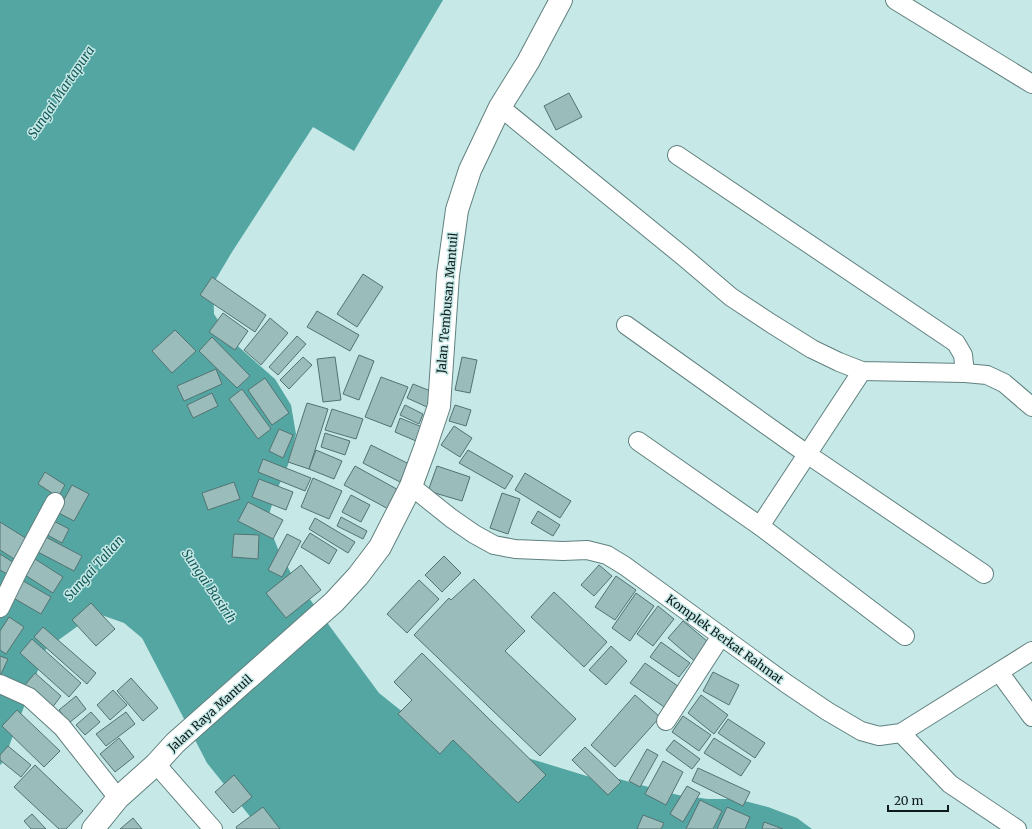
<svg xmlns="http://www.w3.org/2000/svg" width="1032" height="829" font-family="Merriweather,serif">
	<rect width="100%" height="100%" fill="#c6e9e7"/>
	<path fill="#54a6a3" d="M0,0H443L354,151L313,127L232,252L213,284L214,314L231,340L275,379L291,405L296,434L288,465L276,492L267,521L278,549L292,575L379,693L404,713L430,728L590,777L619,779L678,795L708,799H737L768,807L797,818L812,829H260L207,763L142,638L124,623L96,613L46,649L3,762L0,765Z"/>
	<g fill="#9abcba" stroke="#537372">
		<path d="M569,93L582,117L556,130L544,106Z"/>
		<path d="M363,274L383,287L357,327L337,314Z"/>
		<path d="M212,277L266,315L255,332L200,295Z"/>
		<path d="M317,311L359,335L350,351L307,327Z"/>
		<path d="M223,313L248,331L235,350L209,332Z"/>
		<path d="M270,318L288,333L261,365L244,350Z"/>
		<path d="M175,330L196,351L172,373L152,351Z"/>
		<path d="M297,336L306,344L278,375L269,367Z"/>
		<path d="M212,337L250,376L237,388L199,351Z"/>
		<path d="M359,355L374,361L359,400L343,394Z"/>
		<path d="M303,357L312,365L289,389L280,380Z"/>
		<path d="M335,357L341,400L323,402L317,359Z"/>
		<path d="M462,357L477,360L470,393L455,390Z"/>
		<path d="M216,369L222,384L184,401L177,386Z"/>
		<path d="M381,377L408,387L391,427L365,417Z"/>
		<path d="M265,378L289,413L272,425L248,390Z"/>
		<path d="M413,384L433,392L427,407L407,398Z"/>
		<path d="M242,389L271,429L258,439L229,399Z"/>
		<path d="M212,393L218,406L193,418L187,405Z"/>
		<path d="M307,403L328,409L309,469L288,462Z"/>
		<path d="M405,405L423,414L419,424L400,415Z"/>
		<path d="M455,405L471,410L466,426L449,421Z"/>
		<path d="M332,409L363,419L356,439L325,430Z"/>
		<path d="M400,418L422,427L416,441L395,432Z"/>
		<path d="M454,426L472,438L460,457L441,445Z"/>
		<path d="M279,429L293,435L283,458L269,451Z"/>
		<path d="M325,433L350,441L345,455L321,447Z"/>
		<path d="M371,445L409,464L400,482L363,463Z"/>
		<path d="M316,450L342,461L334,479L309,469Z"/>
		<path d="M468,450L513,476L505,489L459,463Z"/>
		<path d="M263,459L311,478L305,491L258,472Z"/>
		<path d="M355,466L402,492L392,511L344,485Z"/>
		<path d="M437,466L470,477L462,501L428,491Z"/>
		<path d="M45,472L65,485L58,497L38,484Z"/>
		<path d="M525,473L571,501L560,518L515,490Z"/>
		<path d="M313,478L342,491L329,519L301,507Z"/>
		<path d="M259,479L293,492L286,510L252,497Z"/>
		<path d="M234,482L240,499L208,510L202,493Z"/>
		<path d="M72,485L89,494L74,521L57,512Z"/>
		<path d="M502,493L520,499L508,534L490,528Z"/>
		<path d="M351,495L370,505L361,522L342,512Z"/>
		<path d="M248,502L283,520L273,539L238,521Z"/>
		<path d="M538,511L560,525L553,536L531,523Z"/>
		<path d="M341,517L367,531L363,539L337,526Z"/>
		<path d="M48,518L69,529L62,543L42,532Z"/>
		<path d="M315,518L355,542L348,553L309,529Z"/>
		<path d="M0,522L32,542L19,562L0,550Z"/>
		<path d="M310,533L337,550L329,564L301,547Z"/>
		<path d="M234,534L259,535L258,559L232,557Z"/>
		<path d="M287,534L301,541L282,577L268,570Z"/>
		<path d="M44,536L82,556L74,571L36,551Z"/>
		<path d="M0,554L16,564L9,575L0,570Z"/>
		<path d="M444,556L461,573L442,592L425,575Z"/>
		<path d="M35,559L63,577L53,593L25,575Z"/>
		<path d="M301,565L321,590L286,618L266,593Z"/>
		<path d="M599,565L612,576L594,596L581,585Z"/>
		<path d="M616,576L636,590L615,620L595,607Z"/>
		<path d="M20,579L51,597L41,614L10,596Z"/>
		<path d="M474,579L525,631L505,651L576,719L540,756L414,635L449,598L451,600Z"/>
		<path d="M419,580L439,599L407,633L387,614Z"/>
		<path d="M554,592L607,642L584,667L531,617Z"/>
		<path d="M636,593L654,606L630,641L612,628Z"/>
		<path d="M91,603L115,629L96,646L72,620Z"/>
		<path d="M658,606L674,619L653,646L637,634Z"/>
		<path d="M9,617L24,627L6,654L0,650V631Z"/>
		<path d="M683,621L713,646L698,664L668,638Z"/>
		<path d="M43,627L96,673L87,684L34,637Z"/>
		<path d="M32,639L81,683L69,697L20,653Z"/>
		<path d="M661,642L690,663L679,677L650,657Z"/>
		<path d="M611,646L627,661L606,685L589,670Z"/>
		<path d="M422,653L546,775L518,803L453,740L440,754L398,714L412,700L394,682Z"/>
		<path d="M0,656L8,659L0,676Z"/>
		<path d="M645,663L682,689L667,709L630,683Z"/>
		<path d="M713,672L739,685L729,705L703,691Z"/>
		<path d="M35,673L61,696L52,708L25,685Z"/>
		<path d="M131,678L158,708L143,721L117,691Z"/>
		<path d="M113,690L127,705L110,720L97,705Z"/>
		<path d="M635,695L660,717L615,767L591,745Z"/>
		<path d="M701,695L728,715L714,734L688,713Z"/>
		<path d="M76,696L86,709L69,723L59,710Z"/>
		<path d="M17,710L60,751L44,767L2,726Z"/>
		<path d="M91,712L100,722L85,735L76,725Z"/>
		<path d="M126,712L135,724L106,746L96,734Z"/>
		<path d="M683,716L711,735L699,751L672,732Z"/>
		<path d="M728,719L765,743L755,758L718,733Z"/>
		<path d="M119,738L134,757L115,772L100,754Z"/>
		<path d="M714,738L751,761L741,776L704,753Z"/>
		<path d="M674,740L700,759L692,769L666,750Z"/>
		<path d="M8,746L31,765L21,777L0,760V755Z"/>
		<path d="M585,747L621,782L608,795L572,760Z"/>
		<path d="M647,749L658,755L640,787L629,781Z"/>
		<path d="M663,761L683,772L666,805L645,794Z"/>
		<path d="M35,765L83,811L66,829H59L14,787Z"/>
		<path d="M698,768L750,792L743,806L692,781Z"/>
		<path d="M234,775L252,797L233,813L215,792Z"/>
		<path d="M687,786L700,793L683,822L670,814Z"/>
		<path d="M700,800L722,811L713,829H686Z"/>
		<path d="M263,807L280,829H237L236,827Z"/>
		<path d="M727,807L750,817L745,829H717Z"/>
		<path d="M32,814L46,829H31L24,821Z"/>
		<path d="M643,815L664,823L661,829H637Z"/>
		<path d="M133,818L142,829H120Z"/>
		<path d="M764,822L783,829H762Z"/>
	</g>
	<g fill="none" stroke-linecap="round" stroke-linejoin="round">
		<defs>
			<g id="minor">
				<path d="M895,0L1032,84"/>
				<path d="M500,107L684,257L731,297L772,324L812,349L839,362L862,371L965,373L987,375L1004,383L1032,407"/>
				<path d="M677,155L956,343L963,355L965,373"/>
				<path d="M626,325L807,454L984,574"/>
				<path d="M638,441L760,526L905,636"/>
				<path d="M411,486L451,518L474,534L494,545L515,549L563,551L587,550L607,555L625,566L787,684L827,711L861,731L879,736L901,733L1032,651"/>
				<path d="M760,526L862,371"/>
				<path d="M0,608L18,571L55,502"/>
				<path d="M999,672L1032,717"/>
				<path d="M0,684L29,697L62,727L118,798"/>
				<path d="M666,721L721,636"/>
				<path d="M901,733L950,784L1017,829"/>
				<path d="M156,764L213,829"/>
			</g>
			<path id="tertiary" d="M93,829L118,798L156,764L175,743L334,602L358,576L380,547L411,486L425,448L439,406L448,275L457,210L470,170L500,107L528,62L561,0"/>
		</defs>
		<use href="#minor" stroke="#60807f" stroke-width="20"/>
		<use href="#tertiary" stroke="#60807f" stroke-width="24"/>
		<use href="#minor" stroke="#fff" stroke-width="18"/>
		<use href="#tertiary" stroke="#fff" stroke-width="22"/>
	</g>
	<g text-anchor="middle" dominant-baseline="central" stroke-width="3" stroke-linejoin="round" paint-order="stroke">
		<g font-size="12" fill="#0e1b1b" stroke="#c6e9e7">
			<text transform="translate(447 303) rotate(-85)">Jalan Tembusan Mantuil</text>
			<text transform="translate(725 639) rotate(36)">Komplek Berkat Rahmat</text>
			<text transform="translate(210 713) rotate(-42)">Jalan Raya Mantuil</text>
		</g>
		<g font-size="13" font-style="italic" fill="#145a59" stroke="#c6e9e7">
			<text transform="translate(61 92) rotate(-56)">Sungai Martapura</text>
			<text transform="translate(94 568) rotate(-48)">Sungai Talian</text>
			<text transform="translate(209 586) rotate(56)">Sungai Basirih</text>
		</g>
	</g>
	<path d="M888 805v6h60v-6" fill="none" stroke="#0e1b1b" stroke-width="2"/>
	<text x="894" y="805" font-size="12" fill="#0e1b1b" stroke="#c6e9e7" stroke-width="3" paint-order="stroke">20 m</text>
</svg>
